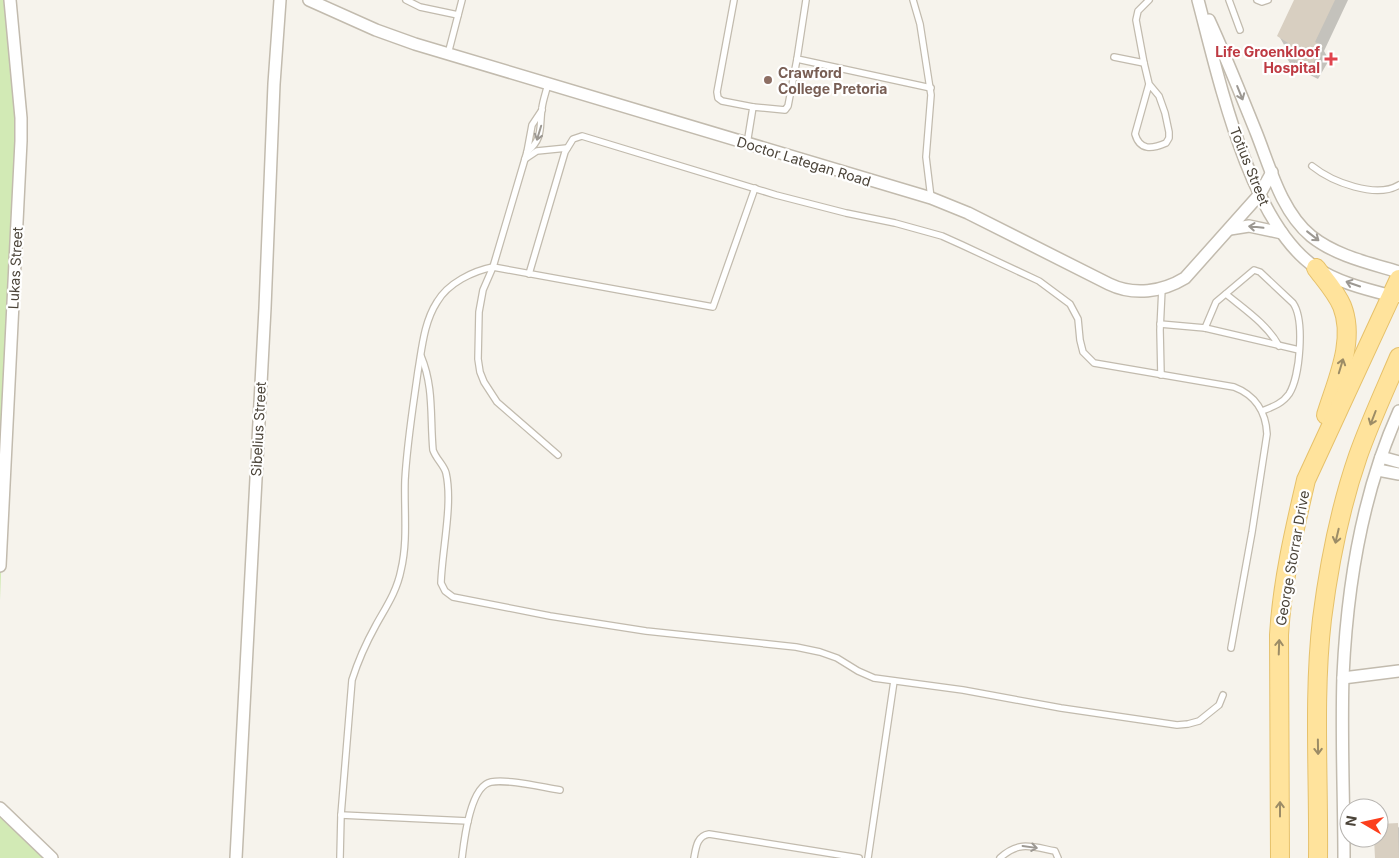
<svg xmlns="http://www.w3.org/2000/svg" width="1399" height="858" font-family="Inter,sans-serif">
	<rect width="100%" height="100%" fill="#f6f3ec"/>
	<g fill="#d2eab5">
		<path d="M0,0H7L20,115L0,600Z"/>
		<path d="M0,813L48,858H0Z"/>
	</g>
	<g fill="#0003">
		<path d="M1296,0H1348L1324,51L1329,60L1318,79L1292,66L1284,54L1287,50L1279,36Z"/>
		<path d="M1397,825L1399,828V858H1376L1375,838H1380Z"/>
	</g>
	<g fill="#d8cfc1">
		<path d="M1294,0H1335L1315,42L1323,46L1311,67L1283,54L1288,43L1277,36Z"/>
		<path d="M1398,823L1399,858H1375L1374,838H1379V824Z"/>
	</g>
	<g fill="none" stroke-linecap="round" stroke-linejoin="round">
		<defs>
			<g id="service">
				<path d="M406,0L420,7L458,15"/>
				<path d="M734,0L717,92L718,98L722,101L753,107L747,144"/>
				<path d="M806,0L797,59L931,88"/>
				<path d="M913,0L920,24L931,95L926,157L931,198"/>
				<path d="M1229,0L1240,30"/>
				<path d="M1257,0L1262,2L1268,0"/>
				<path d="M448,54L462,0"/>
				<path d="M1114,57L1144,63L1136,20L1138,11L1149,0"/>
				<path d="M1144,63L1149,84L1159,96L1165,113L1169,132V138L1166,143C1152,149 1140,151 1135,134L1149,84"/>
				<path d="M753,107L785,110L788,106L797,59"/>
				<path d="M542,110L532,125L527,152L493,267L483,290L479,312L478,359L480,372L484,382L497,402L558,455"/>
				<path d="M527,152C544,138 539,127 542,108C543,100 546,92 548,84"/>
				<path d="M525,159L537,151L567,148"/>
				<path d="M1312,166C1332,182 1376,199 1399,185"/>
				<path d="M529,274L565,152L573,139L582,136L776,195L846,213L895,223L942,236L962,245L1039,281L1070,304L1078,319L1080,340L1083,352L1094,363L1234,387C1255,395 1266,412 1267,434L1252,532L1231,648"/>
				<path d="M1226,294C1244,309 1267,324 1279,346"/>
				<path d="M1160,324L1205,328L1299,350"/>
				<path d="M1205,328L1216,302L1254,270L1260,272L1293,303C1305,320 1300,377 1289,394C1282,404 1272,407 1262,411"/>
				<path d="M421,356C434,387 430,417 433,450C436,459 444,465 446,473C453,504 442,550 441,583L445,591L453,597L550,616L646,631L796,647L820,652L837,658L858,671L874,678L963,690L1061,708L1177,725L1188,724L1199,721L1219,705L1223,695"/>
				<path d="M1161,375L1160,330L1162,288"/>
				<path d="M341,815L468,821"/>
				<path d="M340,858L341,815L352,680C358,661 366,643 376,625C386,607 397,591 401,570C408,541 404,510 405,480C407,443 413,407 418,371C422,348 424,322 437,302C448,283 473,271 493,267L713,307L755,188"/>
				<path d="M462,858C464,841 470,786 491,782C509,779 541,787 560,790"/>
				<path d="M694,858C696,847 697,836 709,834L859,858"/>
				<path d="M868,858L894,681"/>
				<path d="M1000,858C1019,840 1033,847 1055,851L1058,858"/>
			</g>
			<g id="minor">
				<path d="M309,0L376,30L415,44L931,198L968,213L1109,284C1134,296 1162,292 1185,278L1260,194L1272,172"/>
				<path d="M1198,0C1218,75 1249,222 1315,267C1338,283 1369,290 1396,297"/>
				<path d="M1209,20C1226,57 1241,95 1256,132C1270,167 1281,211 1311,236C1336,256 1369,263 1399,272"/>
				<path d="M1230,229L1249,226L1282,233"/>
				<path d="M1381,457L1399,462"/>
				<path d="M1378,470L1399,474"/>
				<path d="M0,566L21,141V118L10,0"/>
				<path d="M1343,678L1399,671"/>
				<path d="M0,808L52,858"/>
				<path d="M236,858L265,308L274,84L280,0"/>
				<path d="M1344,858C1344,798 1341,737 1343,676C1347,587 1362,493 1399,411"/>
			</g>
			<g id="primary">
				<path d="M1316,268C1325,280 1336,292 1342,306C1356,341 1336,382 1326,415"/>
				<path d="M1280,858L1279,635C1282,583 1294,531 1306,480L1399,279"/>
				<path d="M1318,858C1319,780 1313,696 1322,619C1329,564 1340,508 1358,456C1370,422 1385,390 1399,357"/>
			</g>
		</defs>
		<use href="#service" stroke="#c2bbae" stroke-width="8"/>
		<use href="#minor" stroke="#c2bbae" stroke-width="14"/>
		<use href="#primary" stroke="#e6c16a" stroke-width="20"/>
		<use href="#service" stroke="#fff" stroke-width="5.5"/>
		<use href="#minor" stroke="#fff" stroke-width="11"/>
		<use href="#primary" stroke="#ffe39c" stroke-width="18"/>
	</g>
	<defs><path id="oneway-shaft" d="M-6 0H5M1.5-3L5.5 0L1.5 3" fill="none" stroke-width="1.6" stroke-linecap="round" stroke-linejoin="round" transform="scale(1.25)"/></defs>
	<g stroke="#9c9892">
		<use href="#oneway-shaft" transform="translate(1240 93) rotate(68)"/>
		<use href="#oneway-shaft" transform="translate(539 133) rotate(107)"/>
		<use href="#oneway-shaft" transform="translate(1256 227) rotate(-174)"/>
		<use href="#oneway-shaft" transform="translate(1313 236) rotate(38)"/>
		<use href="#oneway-shaft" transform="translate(1353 284) rotate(-161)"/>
		<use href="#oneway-shaft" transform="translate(1030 847) rotate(8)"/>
	</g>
	<g stroke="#9c8c66">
		<use href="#oneway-shaft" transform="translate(1341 366) rotate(-73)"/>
		<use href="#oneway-shaft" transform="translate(1373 418) rotate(111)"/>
		<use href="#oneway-shaft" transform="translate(1337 536) rotate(103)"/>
		<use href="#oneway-shaft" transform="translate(1279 647) rotate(-88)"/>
		<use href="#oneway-shaft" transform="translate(1318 747) rotate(89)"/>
		<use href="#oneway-shaft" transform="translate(1280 809) rotate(-90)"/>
	</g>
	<path fill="#e0444e" stroke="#fff" stroke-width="2" d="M1328.5 51.5h5v5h5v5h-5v5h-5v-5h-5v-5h5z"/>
	<circle fill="#8d6e63" stroke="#fff" stroke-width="2" cx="768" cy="80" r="5"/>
	<g text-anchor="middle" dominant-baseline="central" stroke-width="4.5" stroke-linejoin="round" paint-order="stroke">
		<g font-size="14" font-weight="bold" fill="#be3a42" stroke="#fff" text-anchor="end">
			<text x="1320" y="51">Life Groenkloof<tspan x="1320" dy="16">Hospital</tspan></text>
		</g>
		<g font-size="14" font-weight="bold" fill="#785e54" stroke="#fff" text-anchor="start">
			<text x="778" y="72">Crawford<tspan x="778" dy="16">College Pretoria</tspan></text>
		</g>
		<g font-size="14" fill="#4b4439" stroke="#fff">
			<text transform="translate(804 161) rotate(17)">Doctor Lategan Road</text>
			<text transform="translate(1250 166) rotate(68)">Totius Street</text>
			<text transform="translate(15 268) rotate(-87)">Lukas Street</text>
			<text transform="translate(258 429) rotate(-87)">Sibelius Street</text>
			<text transform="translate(1292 558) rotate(-80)">George Storrar Drive</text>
		</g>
	</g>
	<g transform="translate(1364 823) rotate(279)"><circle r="24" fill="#ffffff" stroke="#b7b4b0"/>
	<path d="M0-4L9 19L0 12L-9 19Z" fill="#fc3f1d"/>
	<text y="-8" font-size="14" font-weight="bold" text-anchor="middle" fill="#4b4439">N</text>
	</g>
</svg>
